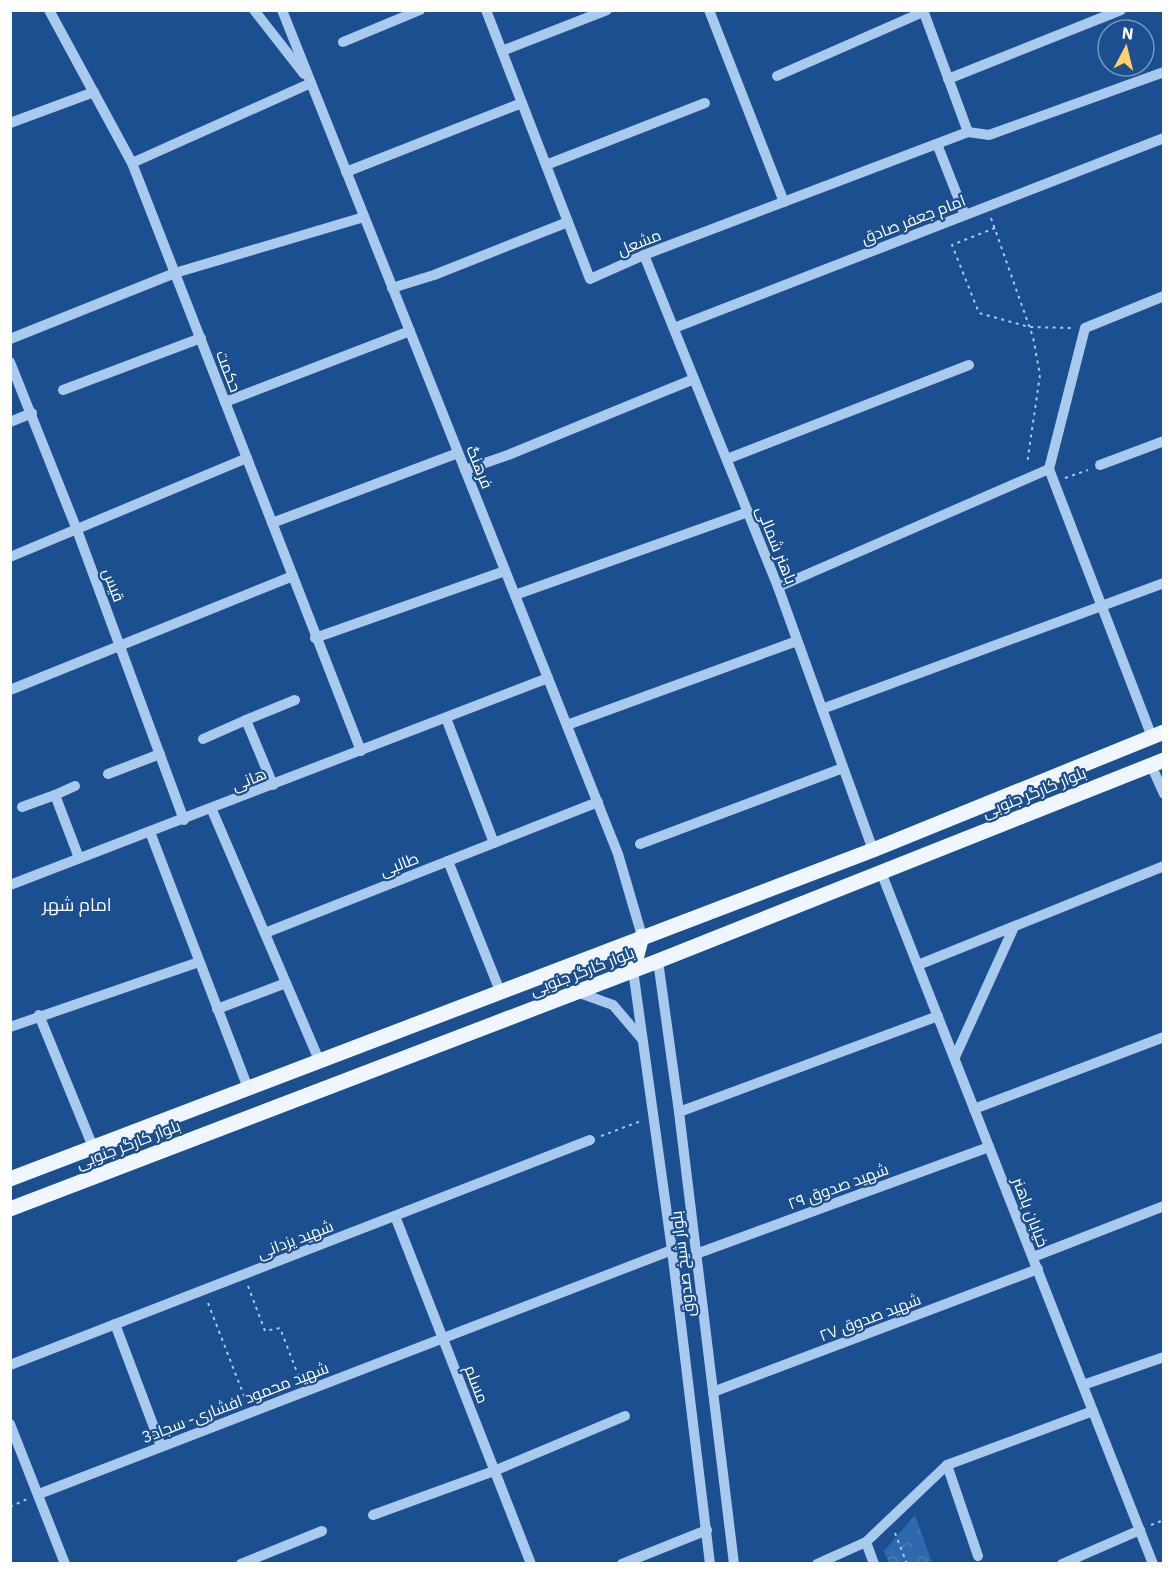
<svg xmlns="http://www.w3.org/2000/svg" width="1174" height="1574" font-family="'IBM Plex Sans',Cairo,sans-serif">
	<defs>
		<pattern id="forest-crowns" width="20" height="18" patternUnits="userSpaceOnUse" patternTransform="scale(1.5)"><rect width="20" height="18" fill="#2e69ad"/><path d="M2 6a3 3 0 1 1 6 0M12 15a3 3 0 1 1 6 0" fill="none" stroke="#4d80b9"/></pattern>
	</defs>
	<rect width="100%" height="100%" fill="#1b4f8f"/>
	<path fill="url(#forest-crowns)" d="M915,1515L932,1563H889L884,1551Z"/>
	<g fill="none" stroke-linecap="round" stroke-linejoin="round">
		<g stroke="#a9c9ee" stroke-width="2" stroke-dasharray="3 4.5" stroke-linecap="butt">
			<path d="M991,218L1033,337L1040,375L1027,464"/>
			<path d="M995,228L952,245L979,313L1029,327L1072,328"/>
			<path d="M1065,478L1088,470"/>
			<path d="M601,1136L641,1121"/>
			<path d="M248,1286L265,1331L280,1328L300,1380"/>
			<path d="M208,1303L246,1401"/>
			<path d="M10,1507L27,1499"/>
			<path d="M1151,1525L1164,1520"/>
			<path d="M895,1533L907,1564"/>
		</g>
		<g stroke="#a9c9ee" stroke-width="10">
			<path d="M49,10L132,163L361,751"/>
			<path d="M254,10L304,74"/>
			<path d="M282,10L618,854L642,936"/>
			<path d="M486,10L590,279L644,255L968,132L989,135L1164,72"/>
			<path d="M709,10L784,202"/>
			<path d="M923,10L968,132"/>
			<path d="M343,42L420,10"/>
			<path d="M502,51L607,10"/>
			<path d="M777,76L923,12"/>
			<path d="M948,79L1121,10"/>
			<path d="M10,123L94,92"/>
			<path d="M937,144L965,215"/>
			<path d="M132,163L311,83"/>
			<path d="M546,165L705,103"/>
			<path d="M346,172L522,103"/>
			<path d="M644,255L778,587L873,850"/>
			<path d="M392,288L434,275L568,222"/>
			<path d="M674,328L1164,138"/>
			<path d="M10,339L175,273L364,217"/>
			<path d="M10,362L77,530L184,820"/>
			<path d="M63,390L201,338"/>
			<path d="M225,402L410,331"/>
			<path d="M10,422L32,413"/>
			<path d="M727,459L969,365"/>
			<path d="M1100,465L1164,441"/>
			<path d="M1049,469L1152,737"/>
			<path d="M1049,469L1085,328L1164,296"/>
			<path d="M465,470L508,455L694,379"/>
			<path d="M272,523L458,453"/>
			<path d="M10,557L247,458"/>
			<path d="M778,587L1049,469"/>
			<path d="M515,595L748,512"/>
			<path d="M315,638L505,571"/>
			<path d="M10,690L293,576"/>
			<path d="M822,709L1164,583"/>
			<path d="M446,718L494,843"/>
			<path d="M246,720L295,700"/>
			<path d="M567,725L797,641"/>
			<path d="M203,739L246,720L273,785"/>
			<path d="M1151,765L1164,794"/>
			<path d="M108,774L160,754"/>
			<path d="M75,786L55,795L79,858"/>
			<path d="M22,807L55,795"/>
			<path d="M212,810L319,1060"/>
			<path d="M150,832L248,1088"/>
			<path d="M640,844L843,768"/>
			<path d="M448,861L500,991"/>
			<path d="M881,872L1153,1564"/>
			<path d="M10,885L548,678"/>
			<path d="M265,933L598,802"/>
			<path d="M658,961L679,1112L734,1564"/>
			<path d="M918,965L1164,866"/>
			<path d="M633,970L672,1250L710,1564"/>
			<path d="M577,992L613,1005L642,1039"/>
			<path d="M217,1009L286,983"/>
			<path d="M39,1015L93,1147"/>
			<path d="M10,1027L199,962"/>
			<path d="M955,1057L1014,927"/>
			<path d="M974,1109L1164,1037"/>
			<path d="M679,1112L938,1016"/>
			<path d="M395,1216L531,1564"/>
			<path d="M696,1254L989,1147"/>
			<path d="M1033,1257L1164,1206"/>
			<path d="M115,1324L161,1446"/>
			<path d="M10,1365L590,1140"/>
			<path d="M1083,1385L1164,1357"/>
			<path d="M713,1392L1038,1269"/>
			<path d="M10,1424L65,1564"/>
			<path d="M947,1465L978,1556"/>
			<path d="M39,1494L672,1250"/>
			<path d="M373,1515L494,1471L625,1416"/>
			<path d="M866,1542L874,1564"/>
			<path d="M241,1564L322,1531"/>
			<path d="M622,1564L707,1530"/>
			<path d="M817,1564L866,1542L947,1465L1093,1411"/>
			<path d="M1062,1564L1140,1530"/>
		</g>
		<g stroke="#f0f6ff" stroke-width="15">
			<path d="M633,970L642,936"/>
			<path d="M10,1179L873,850L1164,732"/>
			<path d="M10,1209L658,961L1164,760"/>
		</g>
	</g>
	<g text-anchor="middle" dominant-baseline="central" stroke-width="4.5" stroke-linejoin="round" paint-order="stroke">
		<g font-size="16" fill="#fff" stroke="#1b4f8f">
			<text transform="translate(913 219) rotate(-21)">امام جعفر صادق</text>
			<text transform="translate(639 242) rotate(-22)">مشعل</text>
			<text transform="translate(229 371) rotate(69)">حکمت</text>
			<text transform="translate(480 467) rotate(68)">فرهنگ</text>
			<text transform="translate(777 545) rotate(68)">باهنر شمالی</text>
			<text transform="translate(114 585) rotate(69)">قیس</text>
			<text transform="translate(249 779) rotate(-22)">هانی</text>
			<text transform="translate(1034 792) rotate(-22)">بلوار کارگر جنوبی</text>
			<text transform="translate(399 864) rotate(-21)">طالبی</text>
			<text transform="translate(582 971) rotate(-21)">بلوار کارگر جنوبی</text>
			<text transform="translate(128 1144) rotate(-21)">بلوار کارگر جنوبی</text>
			<text transform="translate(838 1186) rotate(-20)">شهید صدوق ۲۹</text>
			<text transform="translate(1031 1212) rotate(69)">خیابان باهنر</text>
			<text transform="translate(295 1239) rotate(-21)">شهید یزدانی</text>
			<text transform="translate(682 1264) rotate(-97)">بلوار شیخ صدوق</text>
			<text transform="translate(870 1317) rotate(-21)">شهید صدوق ۲۷</text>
			<text transform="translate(477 1384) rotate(69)">مسلم</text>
			<text transform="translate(235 1402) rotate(-21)">شهید محمود افشاری- سجاد3</text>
		</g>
		<g font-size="18" fill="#fff" stroke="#1b4f8f">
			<text x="77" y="904">امام شهر</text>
		</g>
	</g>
	<rect width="1174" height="1574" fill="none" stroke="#ffffff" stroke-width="24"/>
	<g transform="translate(1126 48) rotate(7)"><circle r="28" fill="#1b4f8f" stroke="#7695bc" stroke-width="1.5"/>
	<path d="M0-4.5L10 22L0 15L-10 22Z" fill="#ffd166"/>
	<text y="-9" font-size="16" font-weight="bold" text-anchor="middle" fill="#ffffff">N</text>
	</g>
</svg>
